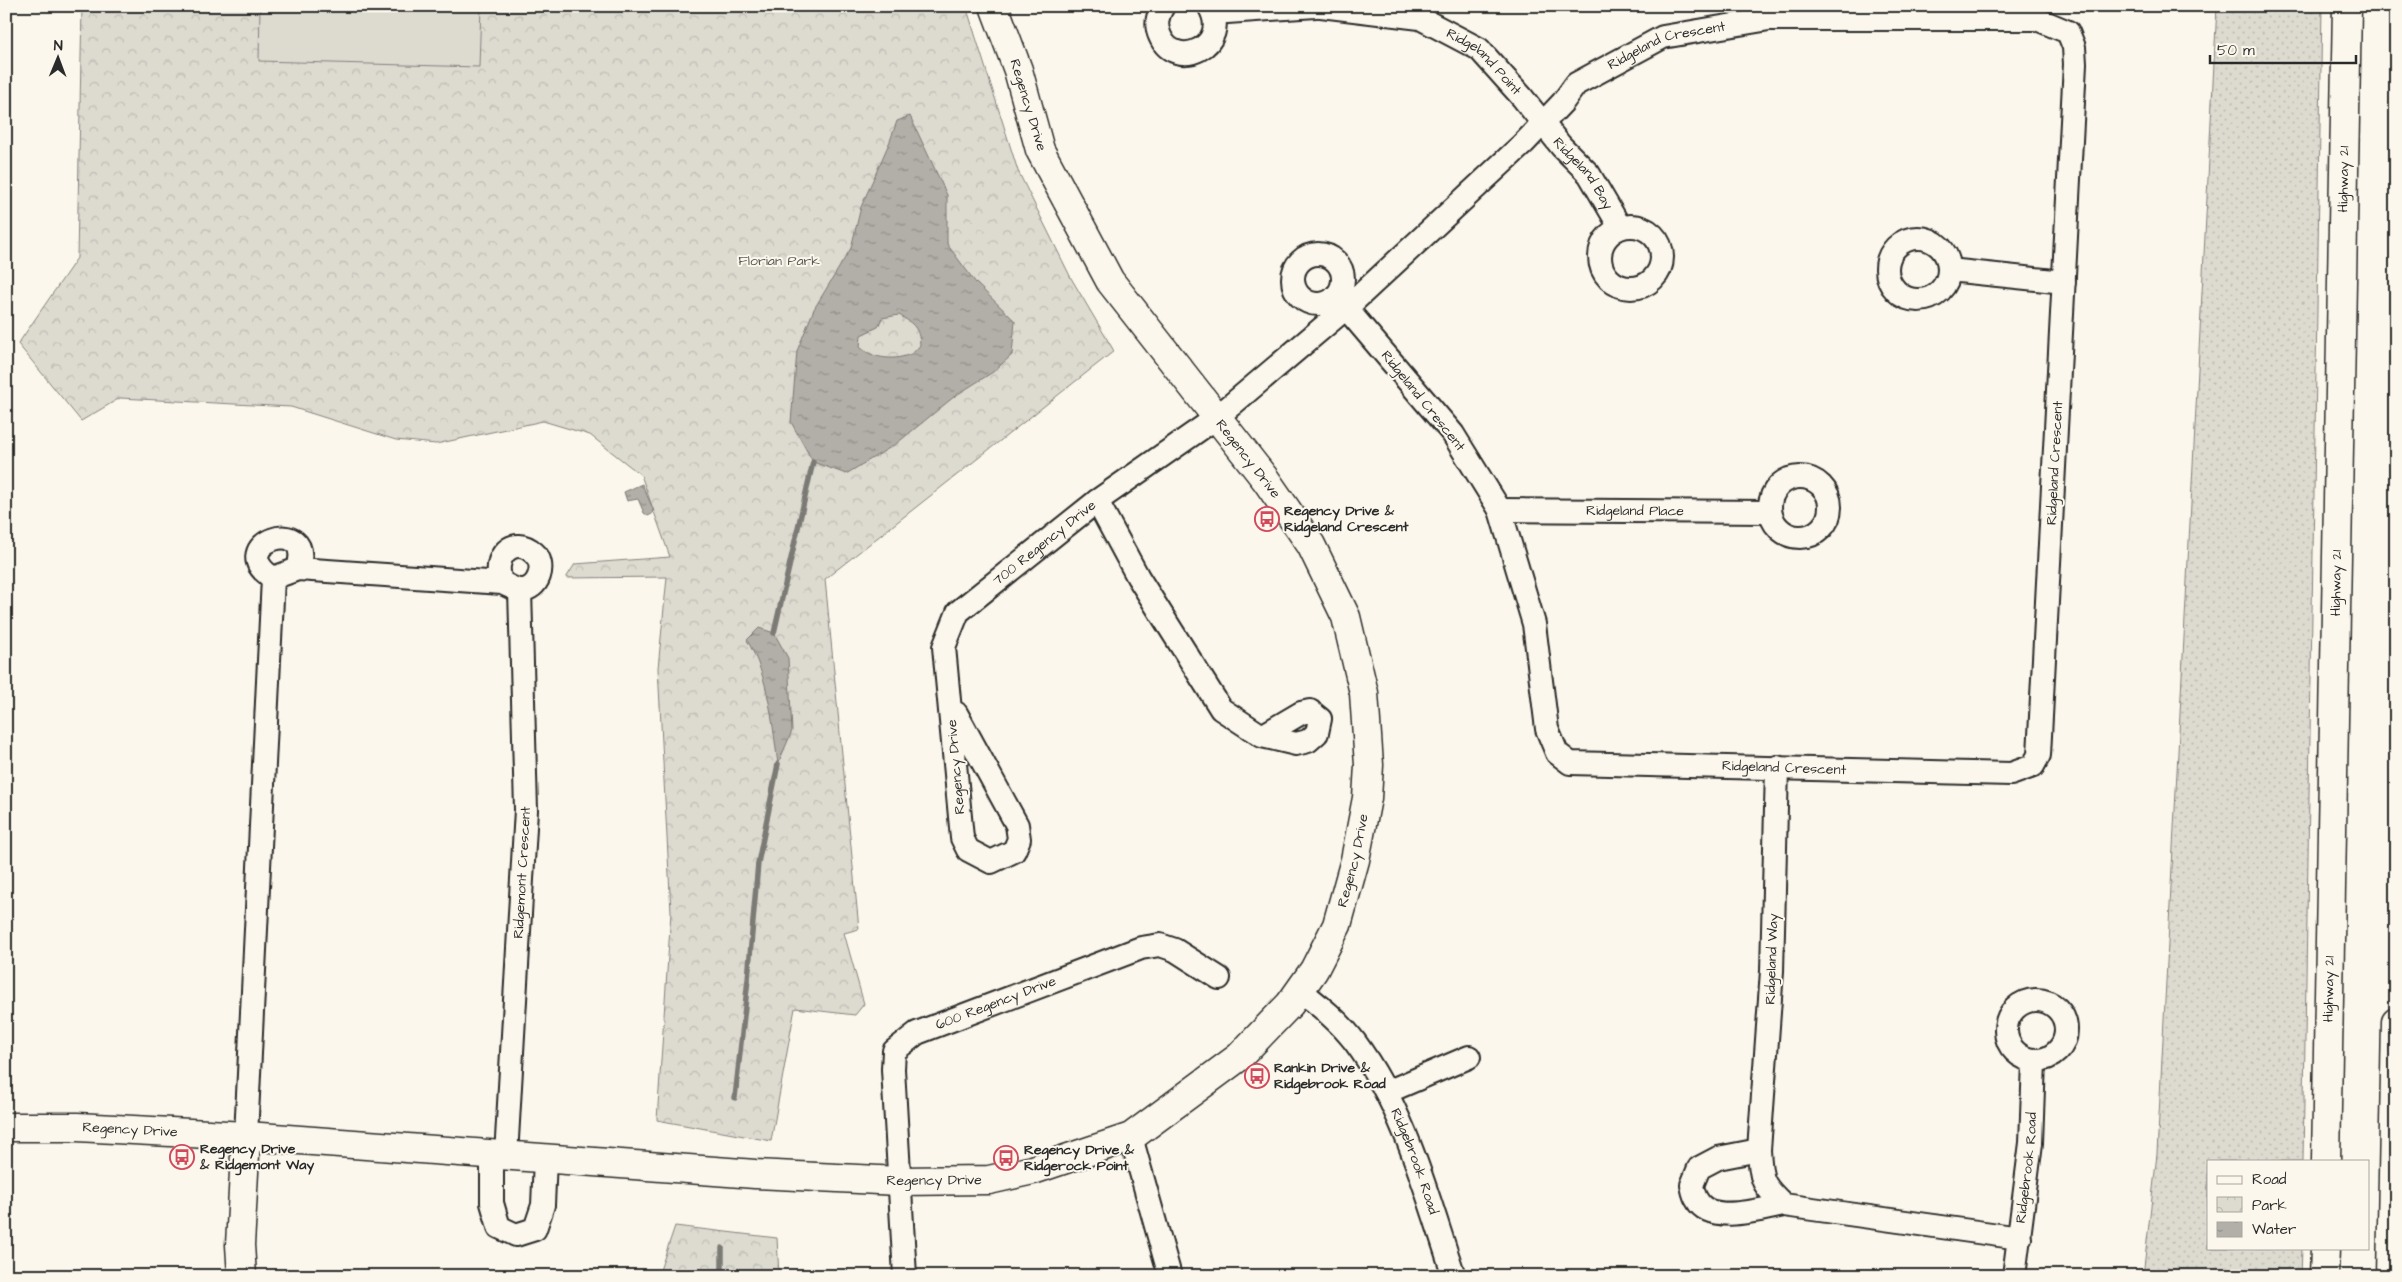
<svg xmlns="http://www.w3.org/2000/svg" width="2402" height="1282" font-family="'Architects Daughter',sans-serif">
	<defs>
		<pattern id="grass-dots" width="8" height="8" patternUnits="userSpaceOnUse" patternTransform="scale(1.25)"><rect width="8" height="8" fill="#dddad0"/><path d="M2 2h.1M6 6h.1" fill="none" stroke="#bebbb3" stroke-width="1.8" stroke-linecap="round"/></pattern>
		<pattern id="park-crowns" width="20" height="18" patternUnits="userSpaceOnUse" patternTransform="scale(1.25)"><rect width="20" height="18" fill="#dddad0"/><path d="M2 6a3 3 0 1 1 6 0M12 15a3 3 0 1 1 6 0" fill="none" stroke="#bebbb3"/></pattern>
		<pattern id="water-ripples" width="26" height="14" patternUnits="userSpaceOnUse" patternTransform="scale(1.25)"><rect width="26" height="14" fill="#b1afa7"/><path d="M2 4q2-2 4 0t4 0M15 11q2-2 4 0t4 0" fill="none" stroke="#908f88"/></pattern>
	</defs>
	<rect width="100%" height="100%" fill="#fbf7ec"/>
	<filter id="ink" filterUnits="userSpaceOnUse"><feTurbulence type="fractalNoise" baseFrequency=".02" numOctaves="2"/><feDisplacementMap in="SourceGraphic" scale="10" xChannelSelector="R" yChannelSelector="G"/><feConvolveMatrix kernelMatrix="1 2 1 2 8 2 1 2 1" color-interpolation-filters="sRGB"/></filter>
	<g filter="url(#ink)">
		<path fill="url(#grass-dots)" stroke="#84827e" d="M2217,6H2322L2303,1161H2208V1248H2302L2301,1276H2143L2157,1154Z"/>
		<g fill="url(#park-crowns)" stroke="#84827e">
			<path d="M82,6H966L1018,171L1071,278L1114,351L825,579L859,929L844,933L864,1004L855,1015L795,1008L771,1141L657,1120L671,912L658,668L667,577L566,578L575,564L670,557L641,475L590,435L543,421L436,444L396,440L291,407L120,398L81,421L18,344L77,258Z"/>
			<path d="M675,1226L777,1238L779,1276H658Z"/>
		</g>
		<path fill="#dddad0" stroke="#84827e" d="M260,6H481L479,67L259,61Z"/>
		<g fill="url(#water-ripples)" stroke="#7b7a75" fill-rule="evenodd">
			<path d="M910,116L947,195V244L976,283L1015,321L1012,355L993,372L955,396L896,444L846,474L813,462L791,422L797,351L814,309L851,248L861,207L890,141L897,121ZM899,315C914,324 919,328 920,345C917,349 913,354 908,355C893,361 871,358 860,347L861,335L878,327L882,318Z"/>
			<path d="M642,484L653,509L652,514L648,516L644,513L638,499L627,501L624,492Z"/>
			<path d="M759,628L774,633L788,658L792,731L778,764C772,721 769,678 747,640Z"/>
		</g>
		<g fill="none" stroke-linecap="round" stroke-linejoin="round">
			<g stroke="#7b7a75" stroke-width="5.5">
				<path d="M774,633L813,462"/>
				<path d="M735,1098L748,979L758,863L778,764"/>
				<path d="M722,1248V1276"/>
			</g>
			<defs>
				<g id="street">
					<path d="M1163,6C1157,16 1155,25 1160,36C1175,72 1233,46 1209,6"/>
					<path id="s1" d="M1321,6L1420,18L1479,49L1522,97L1561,146L1589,174L1620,227"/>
					<path d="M1213,13L1316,6"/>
					<circle cx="1631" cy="257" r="31"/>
					<circle cx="1918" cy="269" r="31"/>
					<circle cx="1318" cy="279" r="25"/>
					<path d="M1949,270L2064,282"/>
					<circle cx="1800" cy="507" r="30"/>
					<path d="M1097,501L1138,577L1221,709L1262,736L1296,744L1308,741L1317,733L1320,719L1310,711L1301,713L1262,736"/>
					<path id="s2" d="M1500,510L1770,512"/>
					<path d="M273,578L298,569L502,583C507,585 515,590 520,590C539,591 547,564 534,553C514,534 490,557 502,583"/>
					<path d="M273,578C221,545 316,511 298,569"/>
					<path id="s3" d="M951,711L956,713L1017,825L1019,839L1014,851L991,862L968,850L962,838L944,647L958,612L1097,501L1216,418L1353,302L1524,143L1563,102L1576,84L1663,37L1769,19H2037L2068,32L2074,47L2075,64L2039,755L2033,766L2011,774L1570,763L1557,753L1547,729L1534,624L1500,510L1453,434L1346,308L1336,296"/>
					<path d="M1777,767L1772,971L1759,1150C1761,1180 1761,1184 1784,1205L2020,1238"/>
					<path id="s4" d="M1300,990C1320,1006 1340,1022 1355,1042C1406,1111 1427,1196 1454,1276"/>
					<circle cx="2036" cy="1030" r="30"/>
					<path d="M1387,1092L1469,1057"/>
					<path d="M246,1136L273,578"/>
					<path d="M1131,1137L1170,1276"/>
					<path d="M1759,1150L1718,1158L1699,1168L1692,1185C1693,1190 1694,1196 1697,1200C1710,1225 1763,1209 1784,1205"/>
					<path d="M492,1155V1203L499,1227L516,1235L535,1229L543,1205L545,1159"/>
					<path id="s5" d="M506,1156L526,810L520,590"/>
					<path id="s6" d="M905,1276L893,1069L894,1051L917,1033L1141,948L1160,945L1175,950L1219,978"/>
					<path id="s7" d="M2014,1276L2031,1143L2034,1061"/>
				</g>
				<g id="secondary">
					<path id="s8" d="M6,1127H77L246,1136L755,1174L899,1181L989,1180L1033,1170L1131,1137L1239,1057L1290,1004L1314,970L1337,925L1355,860L1367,798L1369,765L1364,693L1346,617L1311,545L1266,480L1110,281L1040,150L1018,70L994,6"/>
					<path d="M242,1276L240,1245L246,1136"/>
				</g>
				<g id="primary">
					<path id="s9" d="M2326,1161L2347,6"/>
					<path d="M2324,1276L2325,1248"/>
					<path d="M2391,1276L2396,1022"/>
				</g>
			</defs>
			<use href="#street" stroke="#2b2b2b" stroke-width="26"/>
			<use href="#secondary" stroke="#2b2b2b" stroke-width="31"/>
			<use href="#primary" stroke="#2b2b2b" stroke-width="31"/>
			<use href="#street" stroke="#fbf7ec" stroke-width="22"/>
			<use href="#secondary" stroke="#fbf7ec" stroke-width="28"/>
			<use href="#primary" stroke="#fbf7ec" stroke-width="28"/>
		</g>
	</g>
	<defs>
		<symbol id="bus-ring" viewBox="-11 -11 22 22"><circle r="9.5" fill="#fbf7ec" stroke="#d1495b" stroke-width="1.5"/><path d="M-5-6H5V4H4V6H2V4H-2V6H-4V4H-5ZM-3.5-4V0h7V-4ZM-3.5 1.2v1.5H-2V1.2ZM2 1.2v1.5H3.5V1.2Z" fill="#d1495b"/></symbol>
	</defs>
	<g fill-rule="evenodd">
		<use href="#bus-ring" x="1253" y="505" width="28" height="28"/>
		<use href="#bus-ring" x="1243" y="1062" width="28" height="28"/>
		<use href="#bus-ring" x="168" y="1143" width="28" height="28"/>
		<use href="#bus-ring" x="992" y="1144" width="28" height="28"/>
	</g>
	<g text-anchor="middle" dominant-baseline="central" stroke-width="4" stroke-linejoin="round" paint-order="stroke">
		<g font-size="14" fill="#2b2b2b" stroke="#fbf7ec">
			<text stroke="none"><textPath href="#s3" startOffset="1369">Ridgeland Crescent</textPath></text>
			<text stroke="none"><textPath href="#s1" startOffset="178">Ridgeland Point</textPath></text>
			<text transform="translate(1028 105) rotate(73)">Regency Drive</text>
			<text stroke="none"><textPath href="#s1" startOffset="329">Ridgeland Bay</textPath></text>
			<text stroke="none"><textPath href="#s9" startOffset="982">Highway 21</textPath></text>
			<text transform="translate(1423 401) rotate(51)">Ridgeland Crescent</text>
			<text transform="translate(1248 459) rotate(52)">Regency Drive</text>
			<text transform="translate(2055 463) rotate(-87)">Ridgeland Crescent</text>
			<text stroke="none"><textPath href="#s2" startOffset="135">Ridgeland Place</textPath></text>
			<text stroke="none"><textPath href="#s3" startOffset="565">700 Regency Drive</textPath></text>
			<text stroke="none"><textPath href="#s9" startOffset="578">Highway 21</textPath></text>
			<text transform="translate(956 767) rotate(-95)">Regency Drive</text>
			<text transform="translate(1784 768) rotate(2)">Ridgeland Crescent</text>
			<text stroke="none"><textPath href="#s8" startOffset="1500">Regency Drive</textPath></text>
			<text stroke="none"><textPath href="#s5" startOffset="284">Ridgemont Crescent</textPath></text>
			<text transform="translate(1772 959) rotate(-88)">Ridgeland Way</text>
			<text stroke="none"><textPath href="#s9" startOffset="172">Highway 21</textPath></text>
			<text stroke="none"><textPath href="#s6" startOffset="339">600 Regency Drive</textPath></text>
			<text stroke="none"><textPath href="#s8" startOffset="124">Regency Drive</textPath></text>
			<text stroke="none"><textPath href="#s4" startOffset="210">Ridgebrook Road</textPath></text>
			<text stroke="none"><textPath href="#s7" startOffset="109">Ridgebrook Road</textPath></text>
			<text stroke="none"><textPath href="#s8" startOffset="930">Regency Drive</textPath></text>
		</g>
		<g font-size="14" fill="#585754" stroke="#fbf7ec">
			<text x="779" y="261">Florian Park</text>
		</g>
		<g font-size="14" font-weight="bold" fill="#2b2b2b" stroke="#fbf7ec" text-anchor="start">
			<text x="1284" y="511">Regency Drive &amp;<tspan x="1284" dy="16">Ridgeland Crescent</tspan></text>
			<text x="1274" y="1068">Rankin Drive &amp;<tspan x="1274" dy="16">Ridgebrook Road</tspan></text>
			<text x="200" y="1149">Regency Drive<tspan x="200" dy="16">&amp; Ridgemont Way</tspan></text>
			<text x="1024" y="1150">Regency Drive &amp;<tspan x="1024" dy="16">Ridgerock Point</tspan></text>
		</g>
	</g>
	<rect width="2402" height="1282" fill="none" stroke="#fbf7ec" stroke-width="25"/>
	<rect x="12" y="12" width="2377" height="1257" fill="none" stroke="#2b2b2b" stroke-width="2" filter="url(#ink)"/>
	<rect x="2207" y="1160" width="162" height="90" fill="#fbf7ec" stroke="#a8a59f"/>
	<rect x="2217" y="1176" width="25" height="8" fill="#fbf7ec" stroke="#a8a59f"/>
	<text x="2252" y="1184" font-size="15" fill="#2b2b2b">Road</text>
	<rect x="2217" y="1197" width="25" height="15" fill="url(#park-crowns)" stroke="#a8a59f"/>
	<text x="2252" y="1210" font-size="15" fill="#2b2b2b">Park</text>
	<rect x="2217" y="1222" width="25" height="15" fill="url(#water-ripples)" stroke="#a8a59f"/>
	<text x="2252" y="1234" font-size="15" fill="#2b2b2b">Water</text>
	<g transform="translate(58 58) rotate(1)" stroke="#fbf7ec" stroke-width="4" paint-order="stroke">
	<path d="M0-4L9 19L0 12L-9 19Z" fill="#2b2b2b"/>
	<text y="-8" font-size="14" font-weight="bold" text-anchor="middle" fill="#2b2b2b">N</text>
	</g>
	<path d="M2210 55v8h146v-8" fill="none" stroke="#2b2b2b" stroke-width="2.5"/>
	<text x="2217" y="55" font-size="15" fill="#2b2b2b" stroke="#fbf7ec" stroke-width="4" paint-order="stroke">50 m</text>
</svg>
